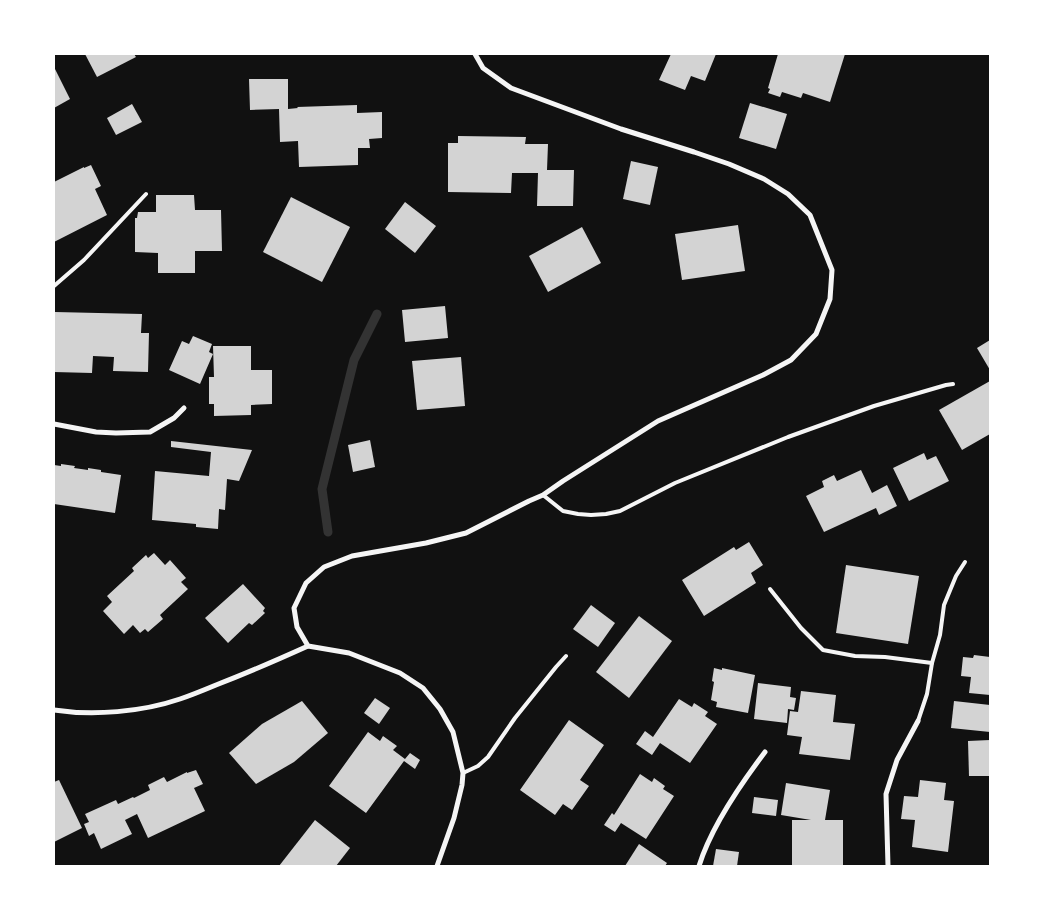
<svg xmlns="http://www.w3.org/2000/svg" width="1044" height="920" font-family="Quicksand,sans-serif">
	<rect width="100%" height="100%" fill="#111"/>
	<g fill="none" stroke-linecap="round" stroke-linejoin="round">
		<path stroke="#333" stroke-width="9" d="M328,532L322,489L354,360L377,314"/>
	</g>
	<g fill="#d3d3d3">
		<path d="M85,54H134L136,57L97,77Z"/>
		<path d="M671,54H716L705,81L691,76L685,90L659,80Z"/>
		<path d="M778,54H845L830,102L803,93L801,98L782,92L780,97L768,93L770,89L768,88Z"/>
		<path d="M54,67L70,99L54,108Z"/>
		<path d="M249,79H288V109L298,108L297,107L357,105V113L382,112V138L369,139L370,148H358V165L299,167L298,141L280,142L279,109L250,110Z"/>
		<path d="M750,103L787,114L776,149L739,138Z"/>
		<path d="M132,104L142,122L116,135L107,118Z"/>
		<path d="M458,136L526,137L525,144H548L547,170H574L573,206H537L538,173H512L511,193L448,192V143H458Z"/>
		<path d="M631,161L658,167L650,205L623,199Z"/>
		<path d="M91,165L101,186L95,189L107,215L54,242V182L84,167V168Z"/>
		<path d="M156,195H194L195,210H221L222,251H195V273H158V253L135,252V218H137L138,212H156Z"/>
		<path d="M291,197L350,227L322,282L263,252Z"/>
		<path d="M405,202L436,226L415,253L385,229Z"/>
		<path d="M738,225L745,271L682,280L675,234Z"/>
		<path d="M582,227L601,263L548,292L529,256Z"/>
		<path d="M445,306L448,338L405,342L402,310Z"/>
		<path d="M55,312L142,314L141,333H149L148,372L113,371L114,357L93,356L92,373L54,372Z"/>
		<path d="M193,336L212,344L209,352L213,354L200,384L169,370L182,341L189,344Z"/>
		<path d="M990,340V370L977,348Z"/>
		<path d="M213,346H251V370H272V404L251,405V415L214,416V404H209V377H214Z"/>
		<path d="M461,357L465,406L417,410L412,361Z"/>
		<path d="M990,381V434L962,450L939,410Z"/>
		<path d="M370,440L375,467L353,472L348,445Z"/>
		<path d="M171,441L252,450L239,481L227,479L225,510L219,509L218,529L196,527V524L152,520L155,471L209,476L211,452L171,447Z"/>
		<path d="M924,453L927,460L936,456L949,481L909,501L893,468Z"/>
		<path d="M61,464L75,466L74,468L88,470V468L101,470V472L121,475L115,513L54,504V465L61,466Z"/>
		<path d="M861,470L872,493L887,485L897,506L879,515L876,508L824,532L806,496L824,487L822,481L834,475L837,481Z"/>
		<path d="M749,542L763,565L751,573L756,583L704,616L682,580L734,547L736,550Z"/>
		<path d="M154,553L165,565L170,560L186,578L181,582L188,589L160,615L163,619L148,632L145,629L140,633L133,625L124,634L103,611L112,602L107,596L134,571L132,568L146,555L148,558Z"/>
		<path d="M846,565L919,576L908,644L836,633Z"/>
		<path d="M243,584L265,608L263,611L265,613L252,625L249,623L228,643L205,618Z"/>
		<path d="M591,605L615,623L598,647L573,629Z"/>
		<path d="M639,616L672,641L629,698L596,672Z"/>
		<path d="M974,655L990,657V695L969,693L971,677L961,676L963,657L973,658Z"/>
		<path d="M714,668L722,670V668L755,675L748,713L716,707L717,702L711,700L714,682L712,681Z"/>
		<path d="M758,683L791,687L790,697L796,698L794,710L788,709L787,723L754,719Z"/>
		<path d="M801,691L836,695L833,722L855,724L850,760L799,754L802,737L787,735L790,711L798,712Z"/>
		<path d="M375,698L390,708L379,724L364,713Z"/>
		<path d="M679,699L692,707L694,703L708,712L705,716L717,724L690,763L660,743L652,755L636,744L645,731L653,737Z"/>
		<path d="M302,701L328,733L294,762L256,784L229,753L262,724Z"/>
		<path d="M954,701L990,705V732L951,728Z"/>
		<path d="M569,720L604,745L580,780L589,786L572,810L563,804L555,815L520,790Z"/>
		<path d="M368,732L380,741L383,736L397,746L393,750L405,759L410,753L420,760L415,769L404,761L366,813L329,786Z"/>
		<path d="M990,740V776H969L968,741Z"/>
		<path d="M196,770L203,784L194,788L205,811L148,838L137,814L125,820L132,834L101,849L94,833L89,836L84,824L89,822L85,814L116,800L118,804L133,797L134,798L150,790L148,785L164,777L167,782L187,772V773Z"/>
		<path d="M640,774L652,782L654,778L665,786L663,789L674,796L646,839L621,823L615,832L604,825L612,813L614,815Z"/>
		<path d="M59,780L82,828L54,842V782Z"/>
		<path d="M920,780L946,783L944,800L954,801L948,852L912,847L915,820L901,819L904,796L918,797Z"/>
		<path d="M786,783L830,790L825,820H843V866H792V820H811L781,815Z"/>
		<path d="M754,797L778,800L776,816L752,813Z"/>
		<path d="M315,820L350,848L336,866H279Z"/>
		<path d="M639,844L667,863L665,866H625Z"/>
		<path d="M716,849L739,852L737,866H713Z"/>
	</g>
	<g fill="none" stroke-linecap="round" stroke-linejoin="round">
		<g stroke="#f5f5f5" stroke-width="4">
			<path d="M54,286L84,260L146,194"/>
			<path d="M543,495L563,511L578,514L591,515L606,514L620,511L675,483L788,437L874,406L946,385L953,384"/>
			<path d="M770,589L801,628L823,650L855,656L885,657L932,663"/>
			<path d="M918,721L927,694L932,663L940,635L944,605L956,576L965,562"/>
			<path d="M463,773L478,766L488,757L515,718L556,667L566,656"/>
		</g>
		<g stroke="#f5f5f5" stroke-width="5">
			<path d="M54,424L96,432L116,433L150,432L174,418L184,408"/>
			<path d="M54,710C93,716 142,712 180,699C192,695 204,690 216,685C247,673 277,660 308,646"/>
			<path d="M437,866L454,818L462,785L463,773L453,732L440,709L423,688L400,673L349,653L308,646L297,627L294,608L306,583L324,567L352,556L426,543L466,533L529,501L543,495L563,481L658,421L763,375L791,360L816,334L830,299L832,270L810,215L788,194L764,179L729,164L694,152L621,129L511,88L483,68L475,54"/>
			<path d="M699,866C711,827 740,785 765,752"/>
			<path d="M888,866L886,794L897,760L918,721"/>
		</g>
	</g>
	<rect width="1044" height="920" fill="none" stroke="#ffffff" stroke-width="110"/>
</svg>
